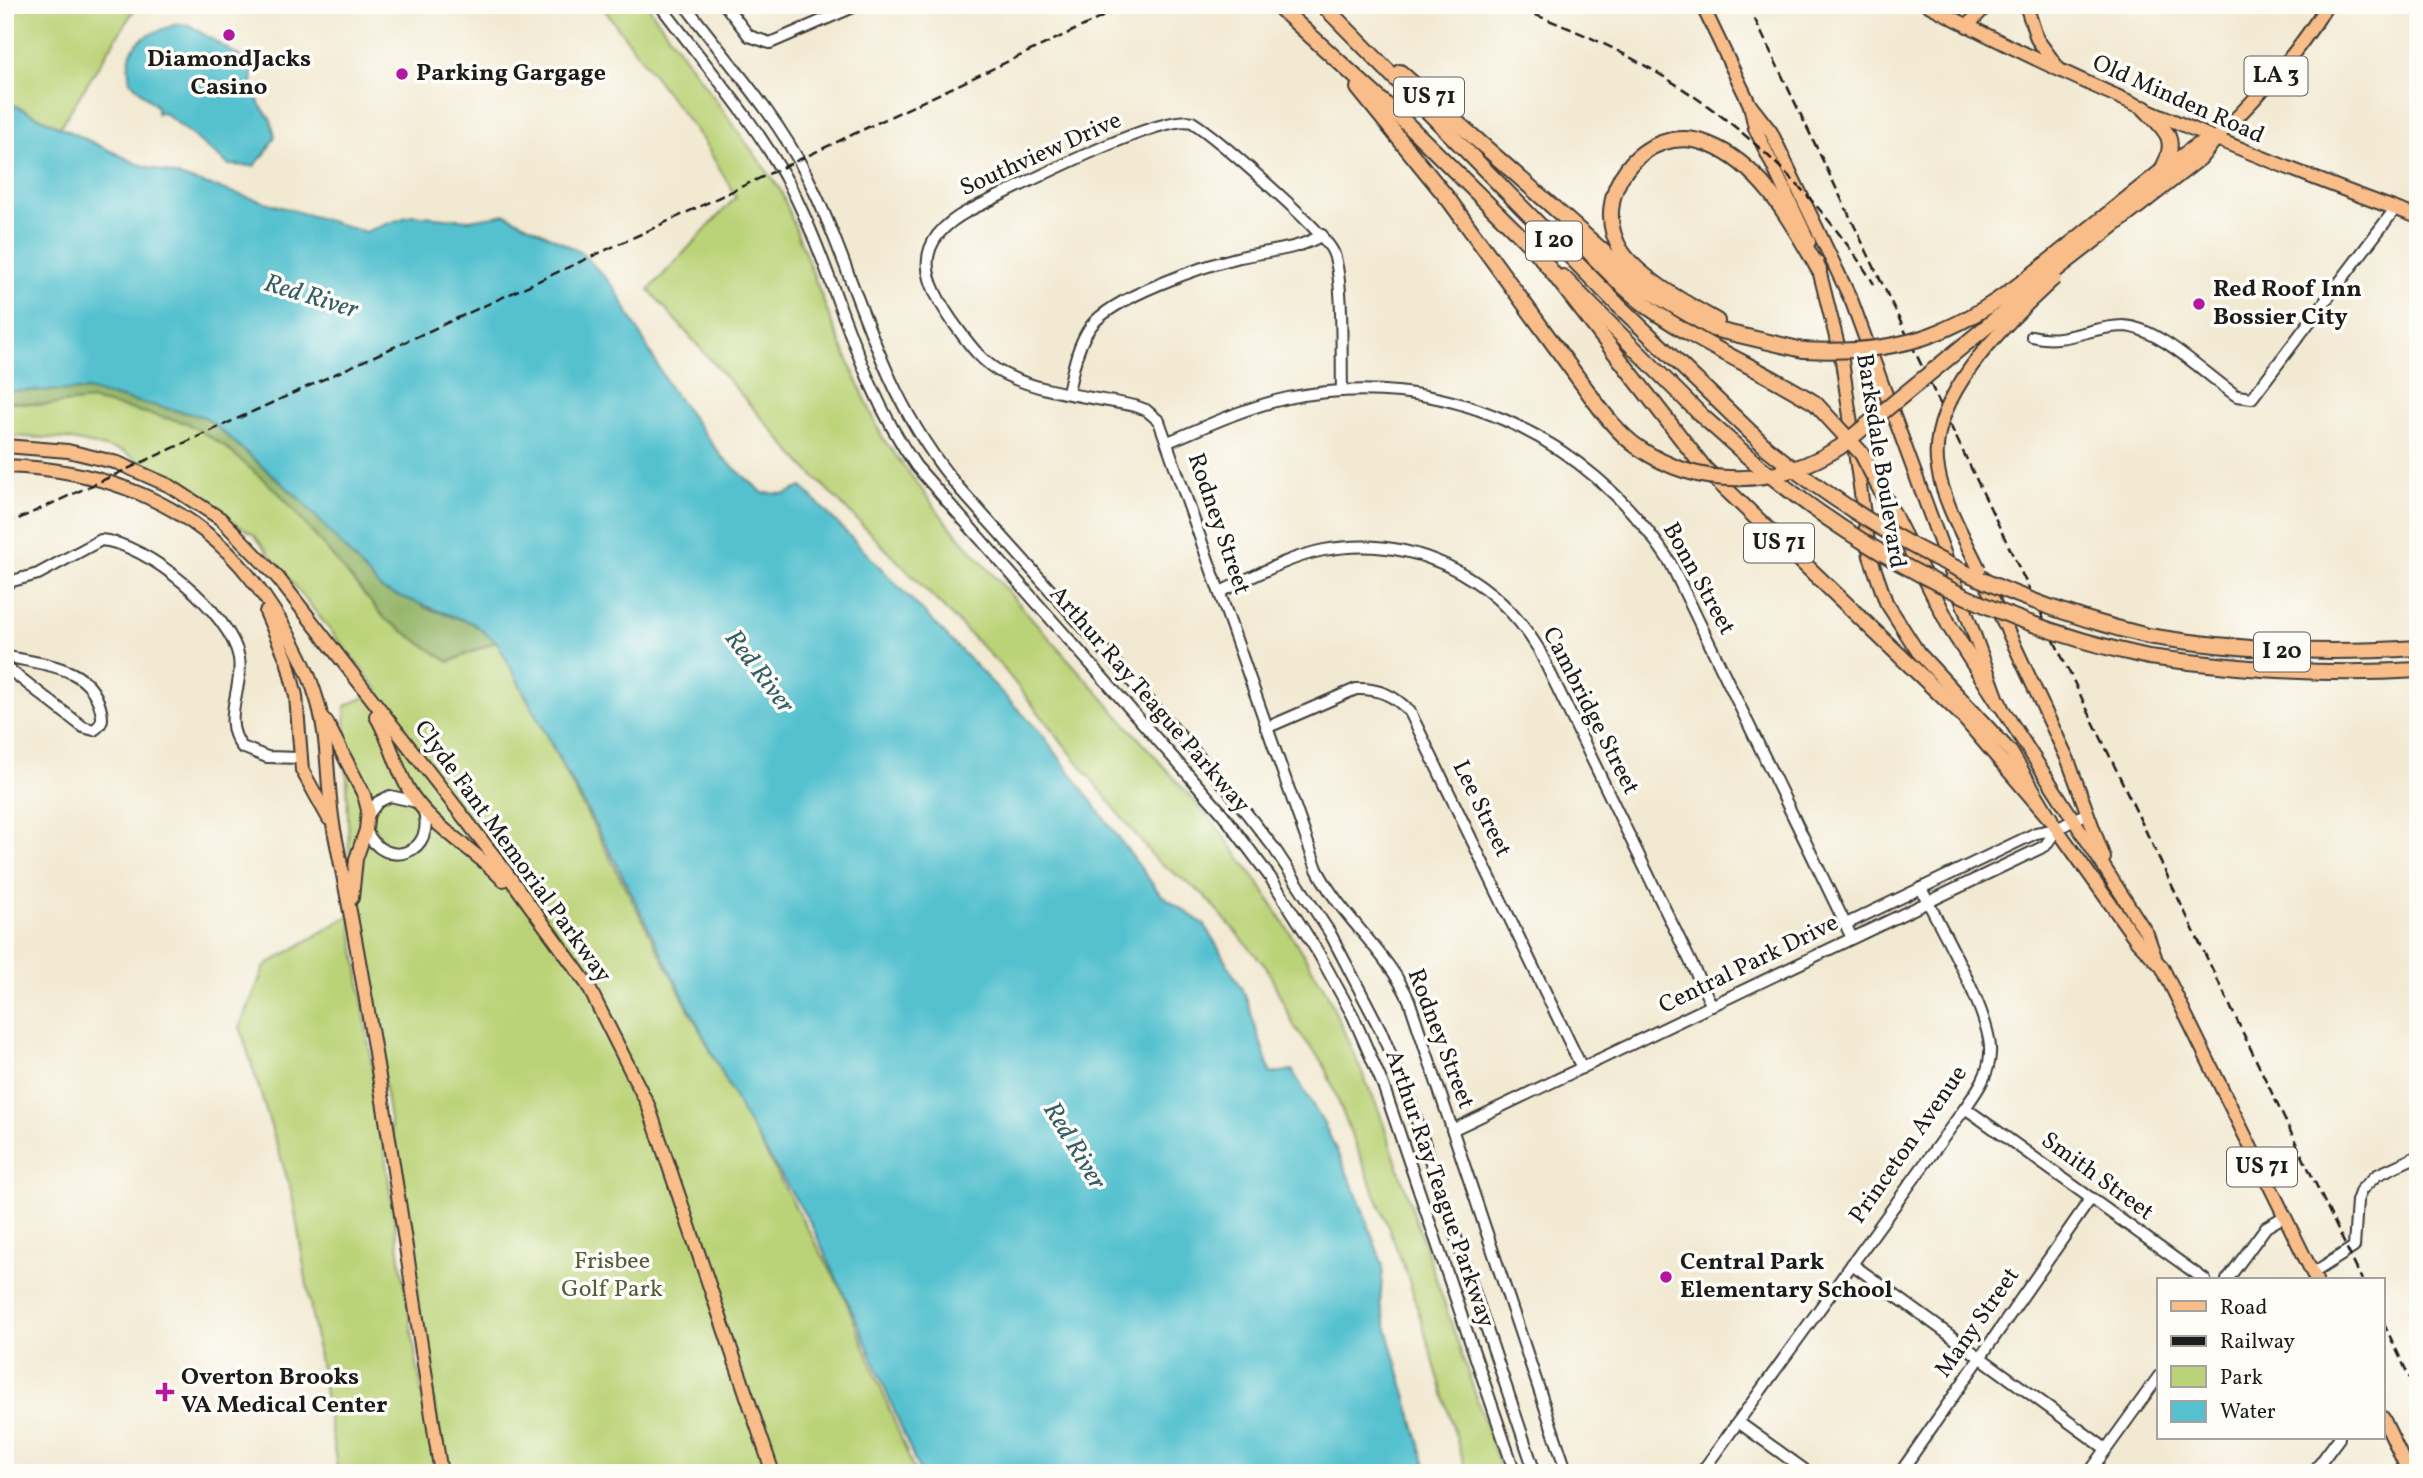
<svg xmlns="http://www.w3.org/2000/svg" width="2423" height="1478" font-family="Vollkorn,serif">
	<rect width="100%" height="100%" fill="#fdfcf7"/>
	<filter id="ink" filterUnits="userSpaceOnUse"><feTurbulence type="fractalNoise" baseFrequency=".0143" numOctaves="2"/><feDisplacementMap in="SourceGraphic" scale="14" xChannelSelector="R" yChannelSelector="G"/><feConvolveMatrix kernelMatrix="1 2 1 2 8 2 1 2 1" color-interpolation-filters="sRGB"/></filter>
	<filter id="wash" filterUnits="userSpaceOnUse"><feTurbulence type="fractalNoise" baseFrequency=".00686" numOctaves="4" result="noise"/><feDisplacementMap in="SourceGraphic" scale="28" xChannelSelector="R" yChannelSelector="G"/><feGaussianBlur stdDeviation="1.57" result="paint"/><feColorMatrix in="noise" values="0 0 0 0 0 0 0 0 0 0 0 0 0 0 0 0 0 1.4 0 .05"/><feComposite in="paint" operator="in"/></filter>
	<g filter="url(#wash)">
		<rect width="100%" height="100%" fill="#f2e9d2"/>
		<g fill="#bbd378" stroke="#6c784a" stroke-width="2">
			<path d="M5,5H137L60,127L5,101Z"/>
			<path d="M601,5H647L781,191L835,331L882,437L947,523L1214,823L1262,888L1326,991L1379,1111L1502,1473H1467L1408,1277L1323,1063L1294,1026L1267,968L1204,895L1155,859L1003,668L803,465L649,290L736,197L704,142Z"/>
			<path d="M92,400L187,423L223,445L279,493L330,552L448,662L497,641L735,1098L842,1291L915,1473H445L349,856L345,706L379,691L254,535L123,451L67,439L5,436V401L43,405Z"/>
			<path d="M350,915L400,1258L435,1473H338L292,1194L240,1027L265,966Z"/>
		</g>
		<path fill="#94b568" stroke="#586842" stroke-width="2" d="M86,390L205,417L426,608L472,623L497,641L449,662L385,619L279,493L223,445L187,423L92,400L43,405L5,401V391Z"/>
		<g fill="#55c1cf" stroke="#386e76" stroke-width="2">
			<path d="M177,24L189,25L253,65L252,87L260,105L271,120L275,136L265,154L254,166L229,165L163,112L157,113V107L130,81C122,40 147,35 177,24Z"/>
			<path d="M5,101L138,164L365,232L412,215L469,220L506,214L581,252L614,287L670,388L723,458L763,493L785,494L802,487L1041,733L1160,894L1205,925L1245,995L1271,1074L1292,1070L1325,1126L1358,1197L1383,1266L1380,1304L1428,1473H920L859,1326L811,1224L744,1116L620,871L497,642L472,623L382,590L298,497L205,417L86,390L5,391Z"/>
		</g>
	</g>
	<g filter="url(#ink)">
		<g fill="none" stroke-linecap="round" stroke-linejoin="round">
			<defs>
				<g id="minor">
					<path d="M660,5C704,64 756,122 790,186C838,279 854,377 916,466L1222,813L1270,877L1319,954L1353,1016L1383,1085L1515,1473"/>
					<path d="M685,5C726,60 775,113 806,174C861,284 875,389 959,488L1226,787L1274,848L1330,933L1380,1029L1411,1103L1535,1473"/>
					<path d="M725,5L749,36L770,43L858,5"/>
					<path d="M2032,336C2065,345 2091,326 2123,326C2159,327 2207,376 2237,396L2252,398L2395,209"/>
					<path d="M1342,391C1341,360 1344,277 1333,252C1323,230 1216,137 1192,122C1158,113 1009,192 970,210C907,243 924,283 958,329C971,347 984,364 1004,374C1042,393 1093,397 1135,406L1146,410L1159,421L1317,869C1341,917 1387,951 1409,1000L1567,1473"/>
					<path d="M1068,392C1073,370 1077,345 1091,326C1113,297 1203,266 1240,257C1268,251 1298,250 1322,235"/>
					<path d="M1168,442C1207,426 1246,407 1288,398C1439,366 1587,434 1670,562L1852,938"/>
					<path d="M5,583L38,574L101,540C146,543 231,613 239,658C244,689 220,720 242,747L267,757L300,758"/>
					<path d="M1220,592C1253,577 1288,557 1324,550C1411,534 1492,574 1538,648L1712,1006"/>
					<path d="M5,656C41,665 88,664 100,707C103,718 104,723 94,730L83,727L5,666"/>
					<path d="M1266,728L1356,689C1379,688 1395,696 1410,712L1582,1068"/>
					<path d="M368,815L378,802L390,796L417,802"/>
					<path d="M366,830C385,873 438,852 423,809"/>
					<path d="M1846,924L2036,833L2057,829L2087,813"/>
					<path d="M1965,1108L2205,1280"/>
					<path d="M1452,1130L2045,846L2057,829"/>
					<path d="M1852,1264L2106,1449"/>
					<path d="M2313,1273L2354,1247L2357,1201L2361,1190L2377,1175L2418,1156"/>
					<path d="M2227,1280L2266,1227L2285,1216"/>
					<path d="M1738,1422L1809,1473"/>
					<path d="M1701,1473L1965,1108C1977,1091 1989,1075 1990,1054C1993,1016 1939,926 1921,888"/>
					<path d="M1900,1473L2091,1198"/>
					<path d="M2089,1473L2159,1376"/>
					<path d="M2313,1473L2339,1438"/>
				</g>
				<g id="major">
					<path d="M1702,5L1750,105L1771,132L1852,302L2000,705L2147,934L2155,957"/>
					<path d="M1928,5C2086,88 2250,156 2418,217"/>
					<path d="M2026,5L2037,39L2058,68"/>
					<path d="M1967,26L1987,5"/>
					<path d="M1750,105L1755,128L1809,242"/>
					<path d="M2215,139C2258,98 2296,56 2327,5"/>
					<path d="M1817,262L1842,361L1870,556L1886,602L1918,652L2011,752L2057,829L2137,941L2162,967L2316,1280"/>
					<path d="M5,446L68,451L118,463L170,486L221,519L278,578L497,860L587,984L648,1105L773,1473"/>
					<path d="M5,466C102,469 193,502 253,581C280,617 306,660 318,703C330,746 326,792 335,835C378,1046 407,1260 441,1473"/>
					<path d="M1982,576L2068,760L2104,858"/>
					<path d="M266,612L287,660L296,696L302,770L329,819"/>
					<path d="M376,716C391,741 396,771 412,795C436,830 475,849 503,880"/>
					<path d="M326,721L364,795L368,810L366,830L356,859L352,898"/>
					<path d="M2383,1418L2409,1473"/>
				</g>
				<g id="highway">
					<path d="M1277,5L1406,123L1538,253"/>
					<path d="M1323,5L1618,305L1767,448"/>
					<path d="M1400,72L1647,290L1713,329L1803,350"/>
					<path d="M1358,88L1449,200L1586,389"/>
					<path d="M2144,108C2165,130 2179,138 2163,168"/>
					<path d="M1571,233C1596,259 1620,286 1648,307C1701,345 1761,369 1815,403"/>
					<path d="M1532,246L1705,469L1962,715L2050,818"/>
					<path d="M2042,267L2163,170L2198,145L2215,139"/>
					<path d="M1563,277L1702,416L1753,461"/>
					<path d="M2047,277L2200,158L2215,139"/>
					<path d="M1717,321C1689,305 1640,279 1622,252C1586,197 1644,119 1708,144C1762,165 1792,223 1819,270"/>
					<path d="M1893,514L1950,627L2000,705"/>
					<path d="M2148,636C2241,651 2324,654 2418,648"/>
					<path d="M2149,657C2241,669 2325,676 2418,670"/>
				</g>
			</defs>
			<use href="#minor" stroke="#3c3b37" stroke-width="14"/>
			<use href="#major" stroke="#3c3b37" stroke-width="16"/>
			<use href="#highway" stroke="#3c3b37" stroke-width="18"/>
			<use href="#minor" stroke="#fff" stroke-width="10"/>
			<use href="#major" stroke="#f8bd89" stroke-width="12"/>
			<use href="#highway" stroke="#f8bd89" stroke-width="14"/>
			<g stroke="#1c1c1c" stroke-width="2.5" stroke-dasharray="10 5" stroke-linecap="butt">
				<path d="M1506,5C1659,54 1788,147 1874,284"/>
				<path d="M1748,5L2362,1280"/>
				<path d="M5,525L641,234L1128,5"/>
				<path d="M2383,1322L2418,1395"/>
			</g>
			<defs>
				<path id="major-bridge" d="M1979,569C1964,537 1944,504 1938,469C1925,397 2008,322 2055,278"/>
				<g id="highway-bridge">
					<path d="M1803,350C1907,356 1962,331 2042,267"/>
					<path d="M1586,389C1601,410 1617,433 1639,448C1702,491 1778,486 1840,447L2047,277"/>
					<path d="M1815,403L1862,454L1893,514"/>
					<path d="M1767,448C1879,539 2007,602 2148,636"/>
					<path d="M1753,461C1866,557 2003,627 2149,657"/>
				</g>
			</defs>
			<use href="#major-bridge" stroke="#3c3b37" stroke-width="16" stroke-linecap="butt"/>
			<use href="#highway-bridge" stroke="#3c3b37" stroke-width="18" stroke-linecap="butt"/>
			<use href="#major-bridge" stroke="#f8bd89" stroke-width="12"/>
			<use href="#highway-bridge" stroke="#f8bd89" stroke-width="14"/>
		</g>
	</g>
	<g fill="#b5179e" stroke="#fdfcf7" stroke-width="2.5">
		<circle cx="229" cy="35" r="7"/>
		<circle cx="402" cy="74" r="7"/>
		<circle cx="2199" cy="304" r="7"/>
		<circle cx="1666" cy="1277" r="7"/>
		<path d="M161.5 1381.5h7v7h7v7h-7v7h-7v-7h-7v-7h7z"/>
	</g>
	<g text-anchor="middle" dominant-baseline="central" stroke-width="7" stroke-linejoin="round" paint-order="stroke">
		<g fill="#fdfcf7" stroke="#605f5e" stroke-width="2">
			<rect x="2244.5" y="56.5" width="63" height="39" rx="5"/>
			<rect x="1394" y="77.5" width="70" height="39" rx="5"/>
			<rect x="1526" y="221.5" width="56" height="39" rx="5"/>
			<rect x="1744" y="523.5" width="70" height="39" rx="5"/>
			<rect x="2254" y="632.5" width="56" height="39" rx="5"/>
			<rect x="2227" y="1147.5" width="70" height="39" rx="5"/>
		</g>
		<g font-size="23" font-weight="bold" fill="#1c1c1c">
			<text x="2276" y="76">LA 3</text>
			<text x="1429" y="97">US 71</text>
			<text x="1554" y="241">I 20</text>
			<text x="1779" y="543">US 71</text>
			<text x="2282" y="652">I 20</text>
			<text x="2262" y="1167">US 71</text>
		</g>
		<g font-size="24" font-weight="bold" fill="#1c1c1c" stroke="#fdfcf7" text-anchor="start">
			<text x="229" y="60" text-anchor="middle">DiamondJacks<tspan x="229" dy="28">Casino</tspan></text>
			<text x="416" y="74">Parking Gargage</text>
			<text x="2213" y="290">Red Roof Inn<tspan x="2213" dy="28">Bossier City</tspan></text>
			<text x="1680" y="1263">Central Park<tspan x="1680" dy="28">Elementary School</tspan></text>
			<text x="181" y="1378">Overton Brooks<tspan x="181" dy="28">VA Medical Center</tspan></text>
		</g>
		<g font-size="24" fill="#1c1c1c" stroke="#fdfcf7">
			<text transform="translate(2178 100) rotate(24)">Old Minden Road</text>
			<text transform="translate(1041 155) rotate(-24)">Southview Drive</text>
			<text transform="translate(1880 461) rotate(81)">Barksdale Boulevard</text>
			<text transform="translate(1218 524) rotate(71)">Rodney Street</text>
			<text transform="translate(1698 579) rotate(61)">Bonn Street</text>
			<text transform="translate(1149 700) rotate(49)">Arthur Ray Teague Parkway</text>
			<text transform="translate(1590 711) rotate(63)">Cambridge Street</text>
			<text transform="translate(1481 809) rotate(64)">Lee Street</text>
			<text transform="translate(512 852) rotate(54)">Clyde Fant Memorial Parkway</text>
			<text transform="translate(1749 965) rotate(-26)">Central Park Drive</text>
			<text transform="translate(1440 1039) rotate(69)">Rodney Street</text>
			<text transform="translate(1909 1145) rotate(-55)">Princeton Avenue</text>
			<text transform="translate(2097 1177) rotate(36)">Smith Street</text>
			<text transform="translate(1439 1189) rotate(71)">Arthur Ray Teague Parkway</text>
			<text transform="translate(1978 1323) rotate(-55)">Many Street</text>
		</g>
		<g font-size="24" fill="#545c3c" stroke="#fdfcf7">
			<text x="612" y="1262">Frisbee<tspan x="612" dy="28">Golf Park</tspan></text>
		</g>
		<g font-size="26" font-style="italic" fill="#335e64" stroke="#fdfcf7">
			<text transform="translate(311 297) rotate(17)">Red River</text>
			<text transform="translate(759 672) rotate(53)">Red River</text>
			<text transform="translate(1074 1146) rotate(59)">Red River</text>
		</g>
	</g>
	<rect width="2423" height="1478" fill="none" stroke="#fdfcf7" stroke-width="28"/>
	<rect x="2157" y="1278" width="228" height="161" fill="#fdfcf7" stroke="#a3a29f" stroke-width="2"/>
	<rect x="2171" y="1301" width="35" height="10" fill="#f8bd89" stroke="#a3a29f" stroke-width="2"/>
	<text x="2220" y="1314" font-size="21" fill="#1c1c1c">Road</text>
	<rect x="2171" y="1336" width="35" height="10" fill="#1c1c1c" stroke="#a3a29f" stroke-width="2"/>
	<text x="2220" y="1348" font-size="21" fill="#1c1c1c">Railway</text>
	<rect x="2171" y="1366" width="35" height="21" fill="#bbd378" stroke="#a3a29f" stroke-width="2"/>
	<text x="2220" y="1384" font-size="21" fill="#1c1c1c">Park</text>
	<rect x="2171" y="1401" width="35" height="21" fill="#55c1cf" stroke="#a3a29f" stroke-width="2"/>
	<text x="2220" y="1418" font-size="21" fill="#1c1c1c">Water</text>
</svg>
